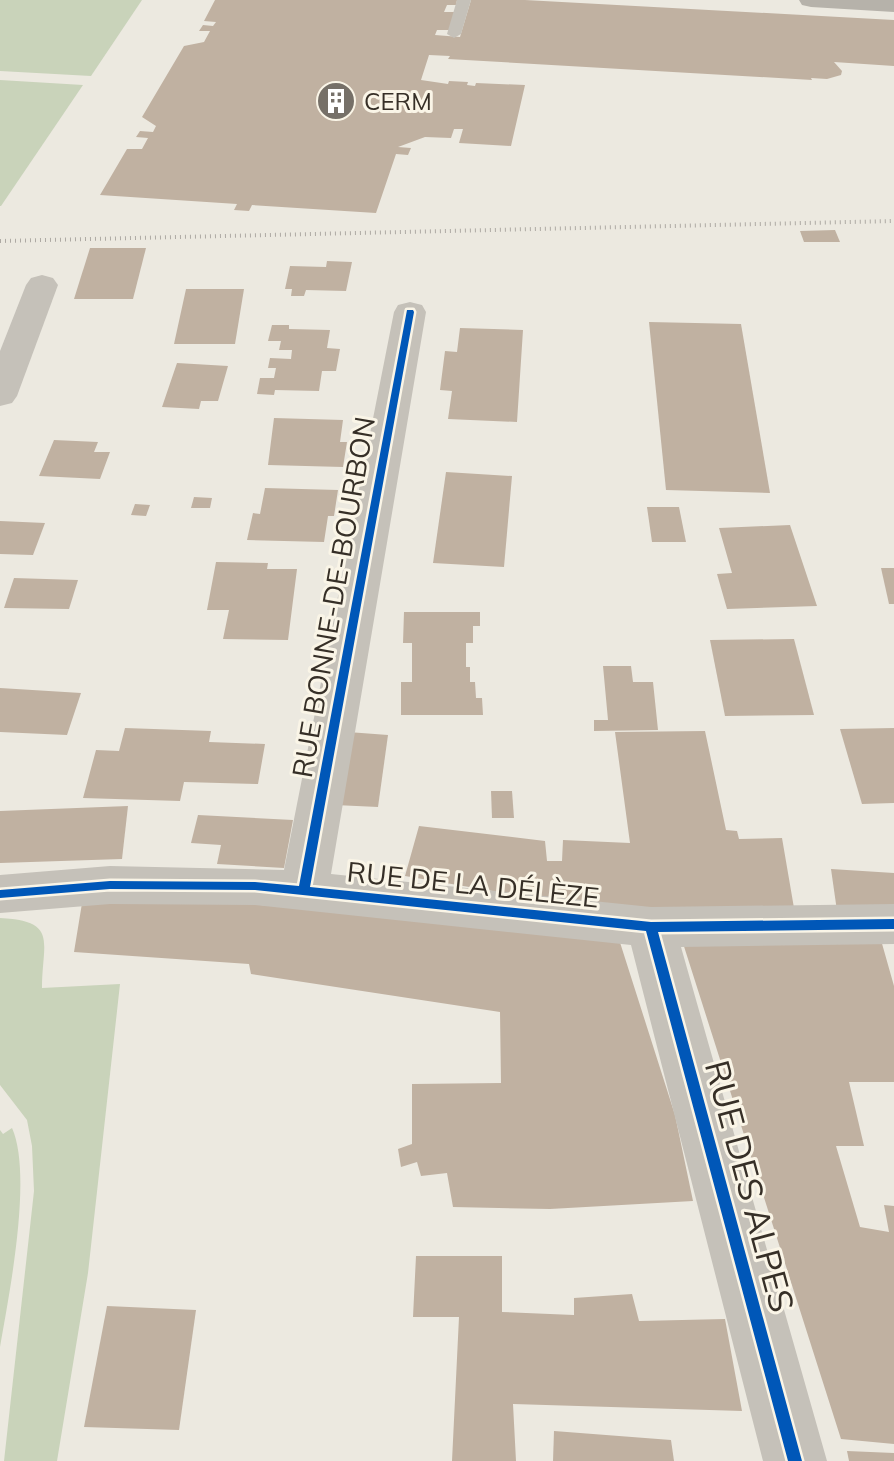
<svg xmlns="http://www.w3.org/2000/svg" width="894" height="1461" font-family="Mulish,sans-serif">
	<rect width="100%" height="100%" fill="#ece9e0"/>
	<g fill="#c9d3ba">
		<path d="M0,0H142L91,76L0,71Z"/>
		<path d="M0,80L83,85L1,206H0Z"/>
		<path d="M0,918C59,921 42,942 42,988L120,984L88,1273L57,1461H4L34,1191L32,1146L27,1120L0,1085Z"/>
		<path d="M12,1128C33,1175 9,1295 0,1347V1130L3,1134Z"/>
	</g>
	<g fill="#c0b1a1">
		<path d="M215,0H457L456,5H447L444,12H455L449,30H437L435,35L460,37L471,0H525L894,20V66L834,62L842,71L841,75L827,79L811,78L812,80L448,59L450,56L429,55L421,80L448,84L449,81L468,82L467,85L475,86L476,83L525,85L511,146L459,143L463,129H454L451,138L425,137L398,147L411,148L408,155L396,154L376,213L252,205L249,211L234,210L237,204L100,195L127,149H142L148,138L136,137L140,131L153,132L156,126L142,117L184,46L204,42L210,31H199L203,25L213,26L216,22L204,21Z"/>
		<path d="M835,230L840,242H804L800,231Z"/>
		<path d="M90,248H146L133,299H74Z"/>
		<path d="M327,261L352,262L346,291L306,290L304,296H291L292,289H285L290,266L326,267Z"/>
		<path d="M186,289H244L235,344H174Z"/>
		<path d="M649,322L741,324L770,493L666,490Z"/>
		<path d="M272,325H289V329L330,330L327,348L340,349L336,371H322L319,391L275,390L274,395L257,394L260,378H274L276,368H268L270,358L291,359L292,350H279L281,341H268Z"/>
		<path d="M460,328L523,330L517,422L448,419L452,391L440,390L445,351L457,352Z"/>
		<path d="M177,363L228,366L218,401H201L199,409L162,407Z"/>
		<path d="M274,418L343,420L340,442H347L343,467L268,465Z"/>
		<path d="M54,440L98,442L94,452H110L100,479L39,476Z"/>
		<path d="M446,472L512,476L504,567L433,563Z"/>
		<path d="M265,488L338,490L334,516H328L324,542L247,540L253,513L260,514Z"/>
		<path d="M194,497L212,498L210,508H191Z"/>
		<path d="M135,504L150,505L146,516L131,515Z"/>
		<path d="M647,507H679L686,542H652Z"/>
		<path d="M0,521L45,523L33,555L0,554Z"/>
		<path d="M790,525L817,606L727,609L717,574L732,573L719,528Z"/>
		<path d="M216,562L268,563L267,569H297L288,640L223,639L229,610H207Z"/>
		<path d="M881,568H894V604H889Z"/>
		<path d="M14,578L78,580L69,609L4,608Z"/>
		<path d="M404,612H480V626H473V643H466V667H470V682H475L476,698H482L483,715H401V682H412V643H403Z"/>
		<path d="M794,639L814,715L725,716L710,640Z"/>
		<path d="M603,666H631L633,682H653L658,730L594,731V720H608Z"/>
		<path d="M0,688L81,693L67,735L0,732Z"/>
		<path d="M125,728L211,731L209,742L265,744L258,784L184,782L180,801L83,798L96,750L119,751Z"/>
		<path d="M894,728V803L862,804L840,729Z"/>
		<path d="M705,731L726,830L737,831L739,839L782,838L794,908L610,911L405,876L419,826L545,841L547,861H562L563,840L630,843L615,732Z"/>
		<path d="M348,732L388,735L378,807L335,805Z"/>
		<path d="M491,791H512L514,818H492Z"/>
		<path d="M128,806L122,859L0,863V811Z"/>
		<path d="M198,815L293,820L284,868L217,864L221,845L191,843Z"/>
		<path d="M831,869L894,873V918H838Z"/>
		<path d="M84,891L617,933L675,1115L693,1201L550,1209L453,1207L447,1173L421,1176L417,1162L401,1167L398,1149L412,1144V1084L501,1083L500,1012L251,974L249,964L74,952Z"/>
		<path d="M879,933L894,986V1082H849L864,1146H836L860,1227L889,1232L884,1205L894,1206V1444L841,1439L681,937Z"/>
		<path d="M416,1256H502V1312L574,1315V1298L632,1294L639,1321L725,1319L742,1411L513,1404L516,1461H452L459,1317H413Z"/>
		<path d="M107,1306L196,1310L179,1430L84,1427Z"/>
		<path d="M554,1431L671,1440L674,1461H553Z"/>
		<path d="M847,1451L894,1453V1461H849Z"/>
	</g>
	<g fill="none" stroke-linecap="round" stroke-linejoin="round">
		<path fill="#c5c1b9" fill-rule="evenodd" d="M457,0H471L461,34L454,38L447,34Z"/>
		<g fill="#c5c1b9" fill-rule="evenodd">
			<path d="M42,275L53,278L58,285L17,396L12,403L0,406V351L26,285L31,278Z"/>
			<path d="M410,302L422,305L426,312L331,874L651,907L894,904V944L681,947L827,1461H763L631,945L255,905L110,904L0,913V875L110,866L284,870L394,312L398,305Z"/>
		</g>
		<path fill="#b6b2aa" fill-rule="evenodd" d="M799,0H894V12L811,7L802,5Z"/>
		<path stroke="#ada9a3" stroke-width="4" stroke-dasharray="1 4" stroke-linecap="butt" d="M0,241L894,221"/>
		<defs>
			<path id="cycleway" d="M407,310H413L414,312L310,887L651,922L894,919V929L658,932L802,1461H788L646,931L255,890L110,889L0,898V890L110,881L255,882L299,886Z"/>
		</defs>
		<use href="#cycleway" stroke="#faf5e7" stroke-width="5"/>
		<use href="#cycleway" fill="#0057b8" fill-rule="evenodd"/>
	</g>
	<defs>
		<symbol id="building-disc" viewBox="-11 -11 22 22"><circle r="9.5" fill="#767068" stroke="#faf5e7"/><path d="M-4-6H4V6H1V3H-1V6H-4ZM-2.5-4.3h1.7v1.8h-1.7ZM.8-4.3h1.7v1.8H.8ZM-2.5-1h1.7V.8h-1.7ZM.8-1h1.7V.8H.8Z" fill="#fff"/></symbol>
	</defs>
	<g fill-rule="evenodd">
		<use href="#building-disc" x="314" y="79" width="44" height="44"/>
	</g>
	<g text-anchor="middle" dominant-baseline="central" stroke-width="6" stroke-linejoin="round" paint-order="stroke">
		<g font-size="24" fill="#362f27" stroke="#faf5e7" text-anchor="start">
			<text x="364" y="101">CERM</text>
		</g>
		<g font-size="28" fill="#362f27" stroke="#faf5e7">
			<text transform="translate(333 597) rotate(-80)">RUE BONNE-DE-BOURBON</text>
			<text transform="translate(473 884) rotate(6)">RUE DE LA DÉLÈZE</text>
		</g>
		<g font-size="34" fill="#362f27" stroke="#faf5e7">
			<text transform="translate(750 1186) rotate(75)">RUE DES ALPES</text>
		</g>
	</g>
</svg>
